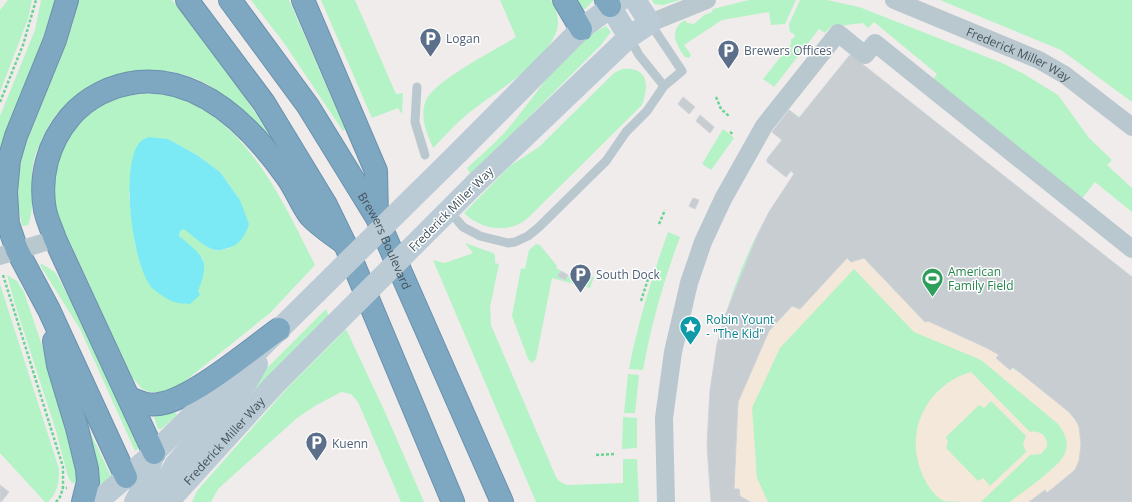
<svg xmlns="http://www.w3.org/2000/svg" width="1132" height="502" font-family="'Open Sans',sans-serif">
	<rect width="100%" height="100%" fill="#f0ecec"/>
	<g fill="#b4f3c5" fill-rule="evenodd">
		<path d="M8,0H32L28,19L0,92V10Z"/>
		<path d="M41,0H55L45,32L0,149V116L35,30Z"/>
		<path d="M78,0H172L237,85L274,142L272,143C253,124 225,92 201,81C159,62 112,68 76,97C66,104 55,114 49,125C44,134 40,144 36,153C27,176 37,203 28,225L22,226L17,197L18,175L24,148L72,26Z"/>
		<path d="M251,0H289L345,129L343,131L284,43Z"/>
		<path d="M321,0H355L396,94L403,93L402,114L398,108L372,118Z"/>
		<path d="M500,0H551C555,7 558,14 558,23C556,57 495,92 470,112C457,122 445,136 433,148C427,133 420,119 425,103C430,82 496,50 516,37Z"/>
		<path d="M576,0H594L585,9H582Z"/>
		<path d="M652,0H680L663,5L654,4Z"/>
		<path d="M749,0H796L785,24L771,25L769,12L722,20L684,45L691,55L689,58L685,57C676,45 668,30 685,20L687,23L694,24L704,15L712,12L713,9Z"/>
		<path d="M800,0H827L859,7L1002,63L1024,74L1058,95L1089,138L1112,160L1107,165L1132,188V212L1095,182L1081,200L932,81L937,74L874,22L868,28L863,23L830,27L825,33L819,29L774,87L763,79L791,44V39L795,37L794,34L790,32L789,24Z"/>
		<path d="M940,0H1132V102L1061,50Z"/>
		<path d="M606,26L611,32L601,45L471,175L467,168C482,154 498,141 511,125C538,93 566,45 606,26Z"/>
		<path d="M851,55L1132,277V502H711C699,402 719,299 769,212C777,199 786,187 794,174L791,171L786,177L767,162V159L782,140L772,132L789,110L800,117L849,56Z"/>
		<path d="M622,69C649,67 649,85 642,105L529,217C509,235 482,230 464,213L510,166L539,147L614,73Z"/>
		<path d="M142,94C150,94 159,93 167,95C245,114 282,200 315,265L270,313L180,385L165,392H150L142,389L132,377L64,230C61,223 58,217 56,210C46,162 76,109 124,96C130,95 136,95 142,94ZM149,137L168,139L197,155L220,172L240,200L230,248L217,251L208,247L184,228L180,231L179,236L203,259C203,281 202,287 187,303H180L135,246L129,195L132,173L134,157Z"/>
		<path d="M723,129L734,138L711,170L702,164Z"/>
		<path d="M668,232L680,237C664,280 651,325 643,370L629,369C638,322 652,277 668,232Z"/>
		<path d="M465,243L493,253L495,255V263L499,264L490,307L491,325L556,477L559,481L567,485L623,483V459H637L639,502H536L433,260L445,263L473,253Z"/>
		<path d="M536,244L540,245L557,266L556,268L561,271L558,276L564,280L571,274L594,277L590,288L552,278L536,359L532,363L528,359L512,316L521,268L525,269L529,250Z"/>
		<path d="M42,264L55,272L83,322L138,443V449L135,451L80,329L40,265Z"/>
		<path d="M7,275L17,281L24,292L73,438L78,482L72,483L68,477L56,431L14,301Z"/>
		<path d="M0,284L59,469C59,482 58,492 48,502H45L0,453Z"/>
		<path d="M326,309L329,316L220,432L266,369Z"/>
		<path d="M346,329L385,412L424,502H401L358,402L351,394L341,392L315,406L297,418L218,489L211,502H192L197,491L289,386Z"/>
		<path d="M628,374L639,375L635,413H624Z"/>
		<path d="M174,411L177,415L161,429H158L154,417Z"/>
		<path d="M623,417L637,418V448L622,449Z"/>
		<path d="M90,432L111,476L102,485L94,482L87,434Z"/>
	</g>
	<g fill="#f3e8da" fill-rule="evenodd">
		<path d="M847,258L851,262L864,258L925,322L928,321L987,348L999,355L996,358C1015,368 1065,403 1075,420C1084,433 1084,456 1075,469C1069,479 1056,486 1047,493L1045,490L1029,502H1010C1020,494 1030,487 1040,479C1060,463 1078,450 1058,424L981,360L914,332L854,269L780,348L752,408L757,478L768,502H750L740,496L739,489H734L738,402L769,331L792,306L800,309Z"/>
		<path d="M971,372L1030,432C1040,430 1048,436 1047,447L1041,454L1030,455L981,502C973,502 951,502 944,501C935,497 927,485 923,476C903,433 926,385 971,372ZM991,401L1026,436L1023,444L1026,452L990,486L983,478L978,481L946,448L948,442L946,437L979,405L984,408Z"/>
	</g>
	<path fill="#7ceaf5" d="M149,137L168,139L197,155L220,172L240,200L249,224C245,237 239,246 225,249C221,250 218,251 215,250C204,247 193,236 184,229L180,231L179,236C203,256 211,260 198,291L200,295L190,304C186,303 182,304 178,303C169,301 159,294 152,288C132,266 119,162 141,141C143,139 147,138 149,137Z"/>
	<g fill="#c8cdd2" stroke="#cfd3d9">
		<path d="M851,55L1132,277V502H1029L1045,490L1047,493L1075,470L1079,461L1081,445L1079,426L1075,419L1069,412L1013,367L1010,370L996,358L999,355L987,348L928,321L925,322L864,258L851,262L847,258L800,309L792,306L769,331L738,402L734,489H739L740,496L750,502H711L707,445L710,390L717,344L724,318L757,236L769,212L794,174L791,171L786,177L767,162V159L782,140L772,132L789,110L799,118L849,56Z"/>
		<path d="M683,97L695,107L689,114L678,104Z"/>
		<path d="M700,115L714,127L710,133L696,121Z"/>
		<path d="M693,198L699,200L695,209L689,206Z"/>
		<path d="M561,271L568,275L565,280L558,276Z"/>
		<path d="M0,485L9,492L1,502H0Z"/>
	</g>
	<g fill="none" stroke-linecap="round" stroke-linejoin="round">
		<defs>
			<g id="highway">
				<path d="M67,0L55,40L16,136L9,160L6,192L8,224L17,250L49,310L126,477"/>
				<path d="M187,0L264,103L326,205L345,244L453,502"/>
				<path id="s3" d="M230,0L308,106L377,218L502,502"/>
				<path d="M303,0L376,171L377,217"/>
				<path d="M564,0L581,29"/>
				<path d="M606,0L610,6"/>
				<path d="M54,341L58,365L77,428L87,469L88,482L83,502"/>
				<path d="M130,398C139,402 148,406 159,404C191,400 251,349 279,329"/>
				<path d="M154,453L55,239C52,230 47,220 45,210C39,177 48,143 70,117C87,97 112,85 138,82C202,76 253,129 287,177C295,188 302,206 310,216C320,227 334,235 345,244"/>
			</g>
		</defs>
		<use href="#highway" stroke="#6992ad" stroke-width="24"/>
		<g stroke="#69d593" stroke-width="2.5" stroke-dasharray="3 2" stroke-linecap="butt">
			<path d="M716,97L721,109L729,116"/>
			<path d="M0,102L23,45L36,0"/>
			<path d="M730,132L734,135"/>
			<path d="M659,224L665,210"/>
			<path d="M3,275L63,467V488H67"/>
			<path d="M641,301L649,276"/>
			<path d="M596,455L616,454"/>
			<path d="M56,502L60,497L63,488"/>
		</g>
		<g stroke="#b9c7ce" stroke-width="9">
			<path d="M629,37L639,55L664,86"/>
			<path d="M417,87L415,122L425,155"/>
			<path d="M457,220L463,227L480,236L508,243L515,242L528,236L539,227L606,161L626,132L647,111L664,86L682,71L650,23"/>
		</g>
		<g stroke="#b9c7ce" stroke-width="18">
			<path id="s1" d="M894,0L1039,60L1065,75L1132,127"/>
			<path d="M650,23L707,0"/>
			<path d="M0,256L55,239"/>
			<path d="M666,502L664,418L673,352L689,283L703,242L723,199L764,126L838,33L865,55L875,43L1132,249"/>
		</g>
		<g stroke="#bacbd6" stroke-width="22">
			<path d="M610,6L629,37"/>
			<path d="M459,152L581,29L620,0"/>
			<path d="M475,184L629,37L650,23L635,0"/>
			<path d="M97,502L154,453L317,292"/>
			<path d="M135,502L144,486L154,453"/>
			<path d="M156,502L175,465L246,383L257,364"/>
			<path id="s2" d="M168,502L276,383L334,325"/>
		</g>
		<use href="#highway" stroke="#7ea7c2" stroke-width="22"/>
		<g stroke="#bacbd6" stroke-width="22">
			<path d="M317,292L459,152"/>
			<path d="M334,325L475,184"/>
		</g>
	</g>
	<defs>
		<symbol id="parking-pin" viewBox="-11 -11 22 30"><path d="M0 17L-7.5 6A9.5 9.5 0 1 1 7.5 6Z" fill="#5c6f8a" stroke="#fff"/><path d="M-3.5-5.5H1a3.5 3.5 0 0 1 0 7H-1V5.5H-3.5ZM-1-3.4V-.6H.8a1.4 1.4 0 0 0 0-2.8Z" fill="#fff"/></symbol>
		<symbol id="stadium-pin" viewBox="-11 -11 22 30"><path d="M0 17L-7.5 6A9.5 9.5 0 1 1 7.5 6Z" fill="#2e9e5b" stroke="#fff"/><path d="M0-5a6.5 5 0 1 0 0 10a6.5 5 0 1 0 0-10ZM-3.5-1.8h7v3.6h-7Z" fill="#fff"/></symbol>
		<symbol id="sight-pin" viewBox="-11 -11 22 30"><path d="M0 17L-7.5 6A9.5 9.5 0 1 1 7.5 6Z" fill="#0f9aa8" stroke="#fff"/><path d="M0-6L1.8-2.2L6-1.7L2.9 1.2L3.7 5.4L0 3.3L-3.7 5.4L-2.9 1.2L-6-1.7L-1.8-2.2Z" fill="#fff"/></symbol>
	</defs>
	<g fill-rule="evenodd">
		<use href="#parking-pin" x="418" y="26" width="25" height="34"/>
		<use href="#parking-pin" x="716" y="38" width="25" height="34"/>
		<use href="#parking-pin" x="568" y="262" width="25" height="34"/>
		<use href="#stadium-pin" x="920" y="266" width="25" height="34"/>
		<use href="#sight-pin" x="678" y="314" width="25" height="34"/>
		<use href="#parking-pin" x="304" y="430" width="25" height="34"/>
	</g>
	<g text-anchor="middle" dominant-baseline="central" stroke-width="3" stroke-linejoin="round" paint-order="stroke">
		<g font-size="12" fill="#4e5e75" stroke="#fff" text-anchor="start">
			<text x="446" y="38">Logan</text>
			<text x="744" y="50">Brewers Offices</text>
			<text x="596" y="274">South Dock</text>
			<text x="332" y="443">Kuenn</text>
		</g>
		<g font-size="12" fill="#43535c" stroke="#fff">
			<text stroke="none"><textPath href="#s1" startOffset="136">Frederick Miller Way</textPath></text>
			<text transform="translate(451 209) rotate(-45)">Frederick Miller Way</text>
			<text stroke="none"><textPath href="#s3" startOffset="287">Brewers Boulevard</textPath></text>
			<text stroke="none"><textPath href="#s2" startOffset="83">Frederick Miller Way</textPath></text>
		</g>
		<g font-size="12" fill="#27864d" stroke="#fff" text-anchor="start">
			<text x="948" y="271">American<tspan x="948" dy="14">Family Field</tspan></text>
		</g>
		<g font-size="12" fill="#0d838f" stroke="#fff" text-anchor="start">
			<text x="706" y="319">Robin Yount<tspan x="706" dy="14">- "The Kid"</tspan></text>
		</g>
	</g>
</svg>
